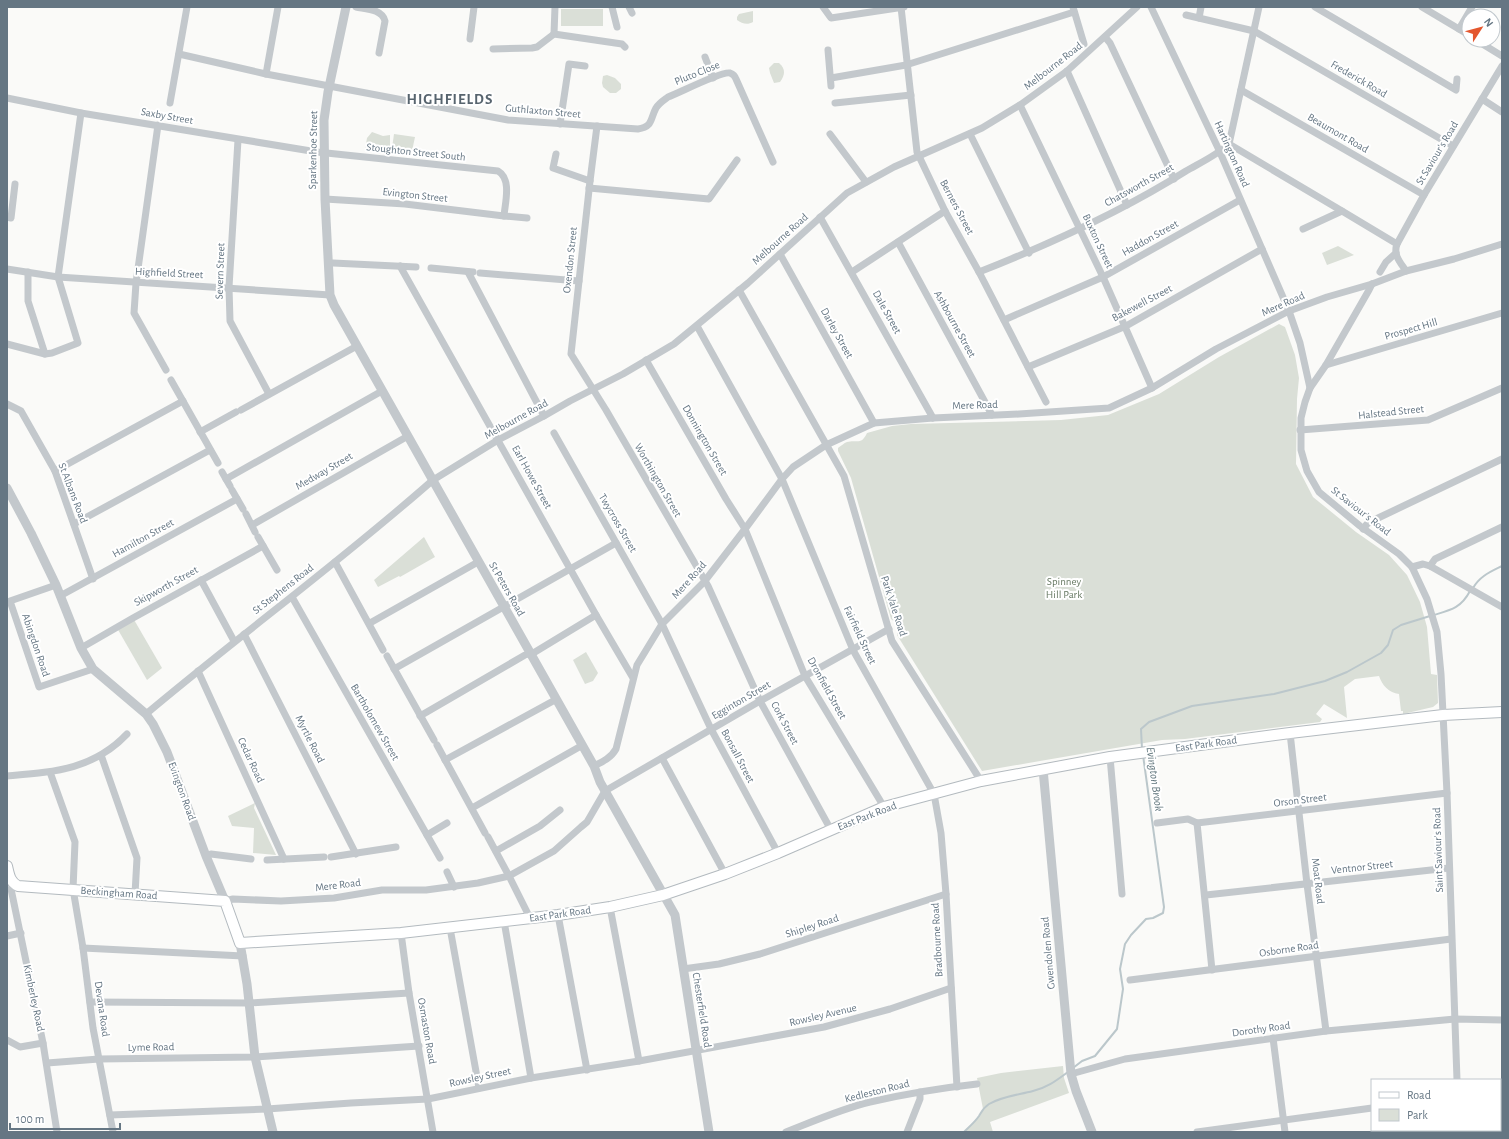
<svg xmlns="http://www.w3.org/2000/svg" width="1509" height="1139" font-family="'Alegreya Sans',sans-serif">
	<rect width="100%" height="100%" fill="#fafaf8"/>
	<g fill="#dadfd7">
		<rect x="561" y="9" width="42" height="17"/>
		<path d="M753,11V22C748,25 742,24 737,20V17L739,14Z"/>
		<path d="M774,63H779C786,69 785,75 780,82L774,83L770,73L769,68Z"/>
		<path d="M607,75L615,78L621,84V89L616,93H610L603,87L602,83L603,76Z"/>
		<path d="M372,132L383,136L390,135V152L365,150L367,138Z"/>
		<path d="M394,134L415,137L412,151L392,148Z"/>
		<path d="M1338,246L1354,255L1327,265L1322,253Z"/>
		<path d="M1279,324L1285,327L1295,355L1299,378L1297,399L1296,464L1313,497L1356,532L1389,555L1407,575L1420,602L1427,627L1431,674L1437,675L1438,703L1433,707L1403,714V711H1401L1399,694C1389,693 1382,685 1379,676L1355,679L1344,687L1347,718L1324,704L1316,714L1322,719L1320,722L1185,739L1162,740L982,771L897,635V625L895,622L891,619L851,478L838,451V448C841,446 844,443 847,442C857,439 861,446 867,433L892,426L911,424L1061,420L1108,415L1159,394L1219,357Z"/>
		<path d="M424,537L435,557L400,577L399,576L378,587L374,580Z"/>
		<path d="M133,618L162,668L147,680L117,628Z"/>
		<path d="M586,652L598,673L593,681L585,684L573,660Z"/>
		<path d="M255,803L254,808L276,855L253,853L254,828L232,826L228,816Z"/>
		<path d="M1063,1066L1064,1078L1069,1093L990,1122L993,1132H964L979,1116L983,1109L977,1078L1001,1073Z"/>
	</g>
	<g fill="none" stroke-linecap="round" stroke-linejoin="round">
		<g stroke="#bbc7cb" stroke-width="2">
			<path d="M1473,588C1480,576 1490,572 1502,566"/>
			<path d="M1434,615C1451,610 1461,608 1470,591"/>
			<path d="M1142,749L1141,729L1149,722L1192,706L1274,694L1325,681L1347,672L1381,653L1388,645L1393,630L1401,625L1430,616"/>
			<path d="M1073,1068L1082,1061L1095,1056L1117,1029L1123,989L1120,969L1125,944L1131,935L1146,919L1153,918L1163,913L1164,907L1143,755"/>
			<path d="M964,1132C969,1127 975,1122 979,1116C982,1111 983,1108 989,1104C1003,1096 1018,1095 1033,1091C1047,1088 1057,1080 1068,1072"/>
		</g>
		<defs>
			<path id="secondary" d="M7,866C9,875 10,882 18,886L225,901L240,943L401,933L558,915L610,907L663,895L725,874L778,853L884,807L981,781L1110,757L1290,733L1443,715L1502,712"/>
		</defs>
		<use href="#secondary" stroke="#b3babf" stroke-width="12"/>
		<g stroke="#c3c8cc" stroke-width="7">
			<path d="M356,7C366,9 382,9 385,21L379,53"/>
			<path d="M555,7L554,34L622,44L625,47"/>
			<path d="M612,7L617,27"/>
			<path d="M629,7L632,13"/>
			<path d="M823,7L831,18L904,7"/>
			<path d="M901,7L917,152L945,211L979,272L1046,402"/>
			<path d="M1073,7L1084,44"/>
			<path d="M1151,7L1219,150L1289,311L1300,343L1310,388"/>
			<path d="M1315,7L1456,90L1457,79"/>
			<path d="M1422,7L1469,35"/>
			<path d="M1186,15L1254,31L1453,146"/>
			<path d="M1199,18L1201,7"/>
			<path d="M1459,29L1472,7"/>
			<path d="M1105,37L1110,43L1174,179"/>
			<path d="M470,39L474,7"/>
			<path d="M1476,40L1502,56"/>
			<path d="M493,49L532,48L537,47L554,34"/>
			<path d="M828,50L831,86"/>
			<path d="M179,54L266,74L508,120L638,129C653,127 650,119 656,108C659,103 664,100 668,97C679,93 722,71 730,73C733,74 735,76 736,79L773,162"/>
			<path d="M705,57L713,78"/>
			<path d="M1067,71L1127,205"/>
			<path d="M266,74L278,7"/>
			<path d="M831,78L906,65L1074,12"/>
			<path d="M1241,90L1424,195"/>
			<path d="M7,98L81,113L317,152L498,171C512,179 505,203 504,216L405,204L325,199"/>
			<path d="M1482,99L1502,112"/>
			<path d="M170,103L187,7"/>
			<path d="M835,103L911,95"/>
			<path d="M1020,105L1103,277L1152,388"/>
			<path d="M560,124L569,64L585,66"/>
			<path d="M158,125L136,283L134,313L166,370"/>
			<path d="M597,126L590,181L571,354L606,410L708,586L760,701L831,830"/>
			<path d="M830,134L866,182"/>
			<path d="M970,134L1029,253"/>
			<path d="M238,140L229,287L230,321L269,394"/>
			<path d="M1229,144L1259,7"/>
			<path d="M556,154L553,168L590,181"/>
			<path d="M589,188L709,199L737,160"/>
			<path d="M504,216L527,218"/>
			<path d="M7,217L11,218L15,184"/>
			<path d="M820,217L933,418"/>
			<path d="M1303,229L1342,211L1397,244"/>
			<path d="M898,242L992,415"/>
			<path d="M780,254L874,423"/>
			<path d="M333,263L416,267"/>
			<path d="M400,266L596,615L633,678"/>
			<path d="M431,268L473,272"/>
			<path d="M7,269L58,277L330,295"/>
			<path d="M1406,271C1400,262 1393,255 1397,244L1424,195L1502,66"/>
			<path d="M28,272V301L45,354"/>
			<path d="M468,272L544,416"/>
			<path d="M852,272L945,211"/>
			<path d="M979,272C1050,244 1121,212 1186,171C1200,163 1217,155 1229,144L1342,211"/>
			<path d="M1380,272L1386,262L1396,253"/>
			<path d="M480,273L579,281"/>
			<path d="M1372,284L1369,290L1326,365L1310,388L1305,402L1301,418V450L1307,471L1319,492L1360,526L1399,554L1412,567L1427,599L1437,632L1441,674L1447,793L1457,1080"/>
			<path d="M739,290L844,476L892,641L981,781"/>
			<path d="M1004,320L1103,277L1240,200"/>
			<path d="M697,326L782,479L853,650L934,794L941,833L946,894L957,1087"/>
			<path d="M7,344L45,354L52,353L78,343L58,277L81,113"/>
			<path d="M646,360L726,499L745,529L805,676L884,807"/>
			<path d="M1326,365L1502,313"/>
			<path d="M1028,367L1126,326L1262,249"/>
			<path d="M171,380L218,463"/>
			<path d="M7,404L21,411L55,471L93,579"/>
			<path d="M241,410L357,346"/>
			<path d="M1300,430L1428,420L1502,388"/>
			<path d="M200,432L236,412"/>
			<path d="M554,433L662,624L711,729L778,853"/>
			<path d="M55,471L183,401"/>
			<path d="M222,472L230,486"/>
			<path d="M226,479L382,391"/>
			<path d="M433,480L498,440L544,416L570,401L623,374L674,344L748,283L847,193L894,167L982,128L1020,105L1067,71L1137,7"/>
			<path d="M232,490L243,509"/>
			<path d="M246,514L255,532"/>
			<path d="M74,524L210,450"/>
			<path d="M252,525L408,436"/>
			<path d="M1363,529L1367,524L1376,519L1502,459"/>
			<path d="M258,537L277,570"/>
			<path d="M335,562L383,650"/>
			<path d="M1430,566L1435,559L1502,527"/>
			<path d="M1412,567L1423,564L1430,566L1502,607"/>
			<path d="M201,580L234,641"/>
			<path d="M56,585L10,601L39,687L93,669"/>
			<path d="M60,596L237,499"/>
			<path d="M292,597L440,858"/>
			<path d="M370,623L478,562"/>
			<path d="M244,634L356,854"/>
			<path d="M81,648L133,618L263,546"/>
			<path d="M387,656L434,740"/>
			<path d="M394,669L616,543"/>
			<path d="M198,671L284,859"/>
			<path d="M146,714C240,635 340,562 433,480"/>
			<path d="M420,716L525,655L535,652L596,615"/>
			<path d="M1290,733L1307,884L1326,1031"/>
			<path d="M437,745L485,833"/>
			<path d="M101,755L137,858L135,894"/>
			<path d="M1110,757L1122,894"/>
			<path d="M662,758L725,874"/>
			<path d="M445,760L555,700"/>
			<path d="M594,766C602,762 611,758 616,749L637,665L662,624L704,582L745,529L782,479L793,467L826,445L874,423L933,418L1019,414L1109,408L1152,388L1216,349L1289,311L1327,297L1372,284L1406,271L1454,259L1502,244"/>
			<path d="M50,772L75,842L73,889L83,948L93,1028L113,1132"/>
			<path d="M7,776C53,772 93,770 127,734"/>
			<path d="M472,808L581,746"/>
			<path d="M1157,823L1188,819L1197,823L1447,793"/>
			<path d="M1197,823L1212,970"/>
			<path d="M427,835L447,823"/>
			<path d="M488,837L509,876L530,918"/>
			<path d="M496,851L540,826L560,810"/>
			<path d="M206,856L211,854L251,859"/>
			<path d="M331,857L396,847"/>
			<path d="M267,860L324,857"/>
			<path d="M447,872L454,887"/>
			<path d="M13,883L11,889L43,1043L57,1132"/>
			<path d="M1206,895L1449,868"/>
			<path d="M225,901L233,899L281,901L334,898L382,890H426L478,883L509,876L554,851L581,827L587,822L605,791L760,701L889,629"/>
			<path d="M610,907L639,1061"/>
			<path d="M558,915L587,1070"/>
			<path d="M504,921L531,1078"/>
			<path d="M450,928L479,1088"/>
			<path d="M401,933L409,993L433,1132"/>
			<path d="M7,936L21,933"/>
			<path d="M83,948L243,956"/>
			<path d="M683,969L719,964L760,954L946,894"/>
			<path d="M1130,980L1451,939"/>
			<path d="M90,1002L249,1003L409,993"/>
			<path d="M1273,1038L1285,1132"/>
			<path d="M7,1040L20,1047L43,1043"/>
			<path d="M47,1063L99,1059L255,1057L419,1046"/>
			<path d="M1071,1074L1125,1059L1326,1031L1455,1019L1502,1020"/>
			<path d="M110,1115L267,1109L351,1103L428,1099L531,1078L639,1061L824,1027L890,1009L951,988"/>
			<path d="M1461,1130V1132"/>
			<path d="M1482,1130L1485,1132"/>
			<path d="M786,1132C814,1121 841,1109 870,1102C905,1094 941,1088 977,1084"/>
			<path d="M907,1132L920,1099V1092"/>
			<path d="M1197,1132L1372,1108"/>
		</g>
		<g stroke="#c3c8cc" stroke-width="9">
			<path d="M346,7L328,92L324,120L325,199L330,295L334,305L594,766L600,782L675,915L709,1132"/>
			<path d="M7,488L31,533L56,585L81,648L93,669L146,714L153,724L167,752L206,856L225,901"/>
			<path d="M1043,769L1071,1074L1076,1091L1092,1132"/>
			<path d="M240,943L247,984L255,1057L273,1132"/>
		</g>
		<use href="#secondary" stroke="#fff" stroke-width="10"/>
	</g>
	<g text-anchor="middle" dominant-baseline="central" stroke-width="4" stroke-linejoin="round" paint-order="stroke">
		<g font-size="11" fill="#657683" stroke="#fff">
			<text transform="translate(1053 66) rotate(-38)">Melbourne Road</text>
			<text transform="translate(697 73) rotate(-22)">Pluto Close</text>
			<text transform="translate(1359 79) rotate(30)">Frederick Road</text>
			<text transform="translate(543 111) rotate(5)">Guthlaxton Street</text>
			<text transform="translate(167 116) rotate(10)">Saxby Street</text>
			<text transform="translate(1338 133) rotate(30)">Beaumont Road</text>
			<text transform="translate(313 150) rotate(-89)">Sparkenhoe Street</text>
			<text transform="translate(416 152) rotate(6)">Stoughton Street South</text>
			<text transform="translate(1437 153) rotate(-59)">St Saviour's Road</text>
			<text transform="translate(1232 154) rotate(66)">Hartington Road</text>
			<text transform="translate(1139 185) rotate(-29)">Chatsworth Street</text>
			<text transform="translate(415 195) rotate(6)">Evington Street</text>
			<text transform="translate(957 207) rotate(62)">Berners Street</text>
			<text transform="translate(1150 238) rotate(-29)">Haddon Street</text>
			<text transform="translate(780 239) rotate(-42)">Melbourne Road</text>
			<text transform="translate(1098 241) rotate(65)">Buxton Street</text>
			<text transform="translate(570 260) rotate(-84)">Oxendon Street</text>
			<text transform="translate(220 271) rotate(-88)">Severn Street</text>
			<text transform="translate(169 273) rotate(3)">Highfield Street</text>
			<text transform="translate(1142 303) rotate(-28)">Bakewell Street</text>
			<text transform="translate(1283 304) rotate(-24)">Mere Road</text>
			<text transform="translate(887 312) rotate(61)">Dale Street</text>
			<text transform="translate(955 324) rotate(61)">Ashbourne Street</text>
			<text transform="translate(1411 329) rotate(-16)">Prospect Hill</text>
			<text transform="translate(837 333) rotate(61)">Darley Street</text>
			<text transform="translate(975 405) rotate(-2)">Mere Road</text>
			<text transform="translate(1391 412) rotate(-6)">Halstead Street</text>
			<text transform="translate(516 419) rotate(-29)">Melbourne Road</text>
			<text transform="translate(705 440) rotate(60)">Donnington Street</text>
			<text transform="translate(324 471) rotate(-30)">Medway Street</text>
			<text transform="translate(532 477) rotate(61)">Earl Howe Street</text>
			<text transform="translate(658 480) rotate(60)">Worthington Street</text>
			<text transform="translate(73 493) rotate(69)">St Albans Road</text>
			<text transform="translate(1361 511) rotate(38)">St Saviour's Road</text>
			<text transform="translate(618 523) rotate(60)">Twycross Street</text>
			<text transform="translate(143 538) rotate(-29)">Hamilton Street</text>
			<text transform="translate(689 580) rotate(-48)">Mere Road</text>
			<text transform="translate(166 586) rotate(-29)">Skipworth Street</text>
			<text transform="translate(283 589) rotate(-38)">St Stephens Road</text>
			<text transform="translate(507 589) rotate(60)">St Peters Road</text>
			<text transform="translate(894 606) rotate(72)">Park Vale Road</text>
			<text transform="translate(860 635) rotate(65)">Fairfield Street</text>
			<text transform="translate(36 645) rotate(71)">Abingdon Road</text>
			<text transform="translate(827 688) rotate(61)">Dronfield Street</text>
			<text transform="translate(741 700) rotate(-30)">Egginton Street</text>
			<text transform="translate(375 722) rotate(60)">Bartholomew Street</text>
			<text transform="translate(785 723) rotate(62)">Cork Street</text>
			<text transform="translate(310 739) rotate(63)">Myrtle Road</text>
			<text transform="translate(1206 744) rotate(-8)">East Park Road</text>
			<text transform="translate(738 756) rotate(62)">Bonsall Street</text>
			<text transform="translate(251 760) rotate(65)">Cedar Road</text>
			<text transform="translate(182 791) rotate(70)">Evington Road</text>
			<text transform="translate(1300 800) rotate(-7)">Orson Street</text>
			<text transform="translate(867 816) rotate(-21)">East Park Road</text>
			<text transform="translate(1438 850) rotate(-92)">Saint Saviour's Road</text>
			<text transform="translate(1362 867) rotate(-6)">Ventnor Street</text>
			<text transform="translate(1318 881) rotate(83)">Moat Road</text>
			<text transform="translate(338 885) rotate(-7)">Mere Road</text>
			<text transform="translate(119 893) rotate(4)">Beckingham Road</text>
			<text transform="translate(560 914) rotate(-8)">East Park Road</text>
			<text transform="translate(812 926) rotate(-18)">Shipley Road</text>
			<text transform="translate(937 940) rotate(-93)">Bradbourne Road</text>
			<text transform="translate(1289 949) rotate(-8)">Osborne Road</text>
			<text transform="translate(1048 953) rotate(-95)">Gwendolen Road</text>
			<text transform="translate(34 998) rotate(78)">Kimberley Road</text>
			<text transform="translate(102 1009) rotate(82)">Devana Road</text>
			<text transform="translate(702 1010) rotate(81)">Chesterfield Road</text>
			<text transform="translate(823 1015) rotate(-13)">Rowsley Avenue</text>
			<text transform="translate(1261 1029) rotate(-8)">Dorothy Road</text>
			<text transform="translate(427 1031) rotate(80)">Osmaston Road</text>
			<text transform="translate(151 1047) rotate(-1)">Lyme Road</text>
			<text transform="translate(480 1077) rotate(-12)">Rowsley Street</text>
			<text transform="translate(877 1091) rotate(-14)">Kedleston Road</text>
		</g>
		<g font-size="11" fill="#687a64" stroke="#fff">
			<text x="1064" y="581">Spinney<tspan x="1064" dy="13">Hill Park</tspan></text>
		</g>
		<g font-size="12" font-style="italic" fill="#60757c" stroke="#fff">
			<text transform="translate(1155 779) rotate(82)">Evington Brook</text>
		</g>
		<g font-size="15" font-weight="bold" letter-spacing="1" fill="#57646e" stroke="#fff">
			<text x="450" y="99">HIGHFIELDS</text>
		</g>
	</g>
	<rect width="1509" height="1139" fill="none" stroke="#657683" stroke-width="16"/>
	<rect x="1371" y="1079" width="130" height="52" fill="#ffffff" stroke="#c1c8cd"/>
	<rect x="1379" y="1092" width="20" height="6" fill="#ffffff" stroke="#c1c8cd"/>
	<text x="1407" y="1099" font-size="12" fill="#657683">Road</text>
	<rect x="1379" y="1109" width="20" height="12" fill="#dadfd7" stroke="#c1c8cd"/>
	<text x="1407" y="1119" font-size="12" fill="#657683">Park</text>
	<g transform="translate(1481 28) rotate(54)"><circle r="19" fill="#ffffff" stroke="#c1c8cd"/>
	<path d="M0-3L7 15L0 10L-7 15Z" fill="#e4572e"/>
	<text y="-6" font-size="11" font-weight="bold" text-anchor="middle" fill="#657683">N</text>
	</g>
	<path d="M10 1123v6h110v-6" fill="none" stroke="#657683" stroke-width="2"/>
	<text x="16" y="1123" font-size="12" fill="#657683" stroke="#ffffff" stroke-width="3" paint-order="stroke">100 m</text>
</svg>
